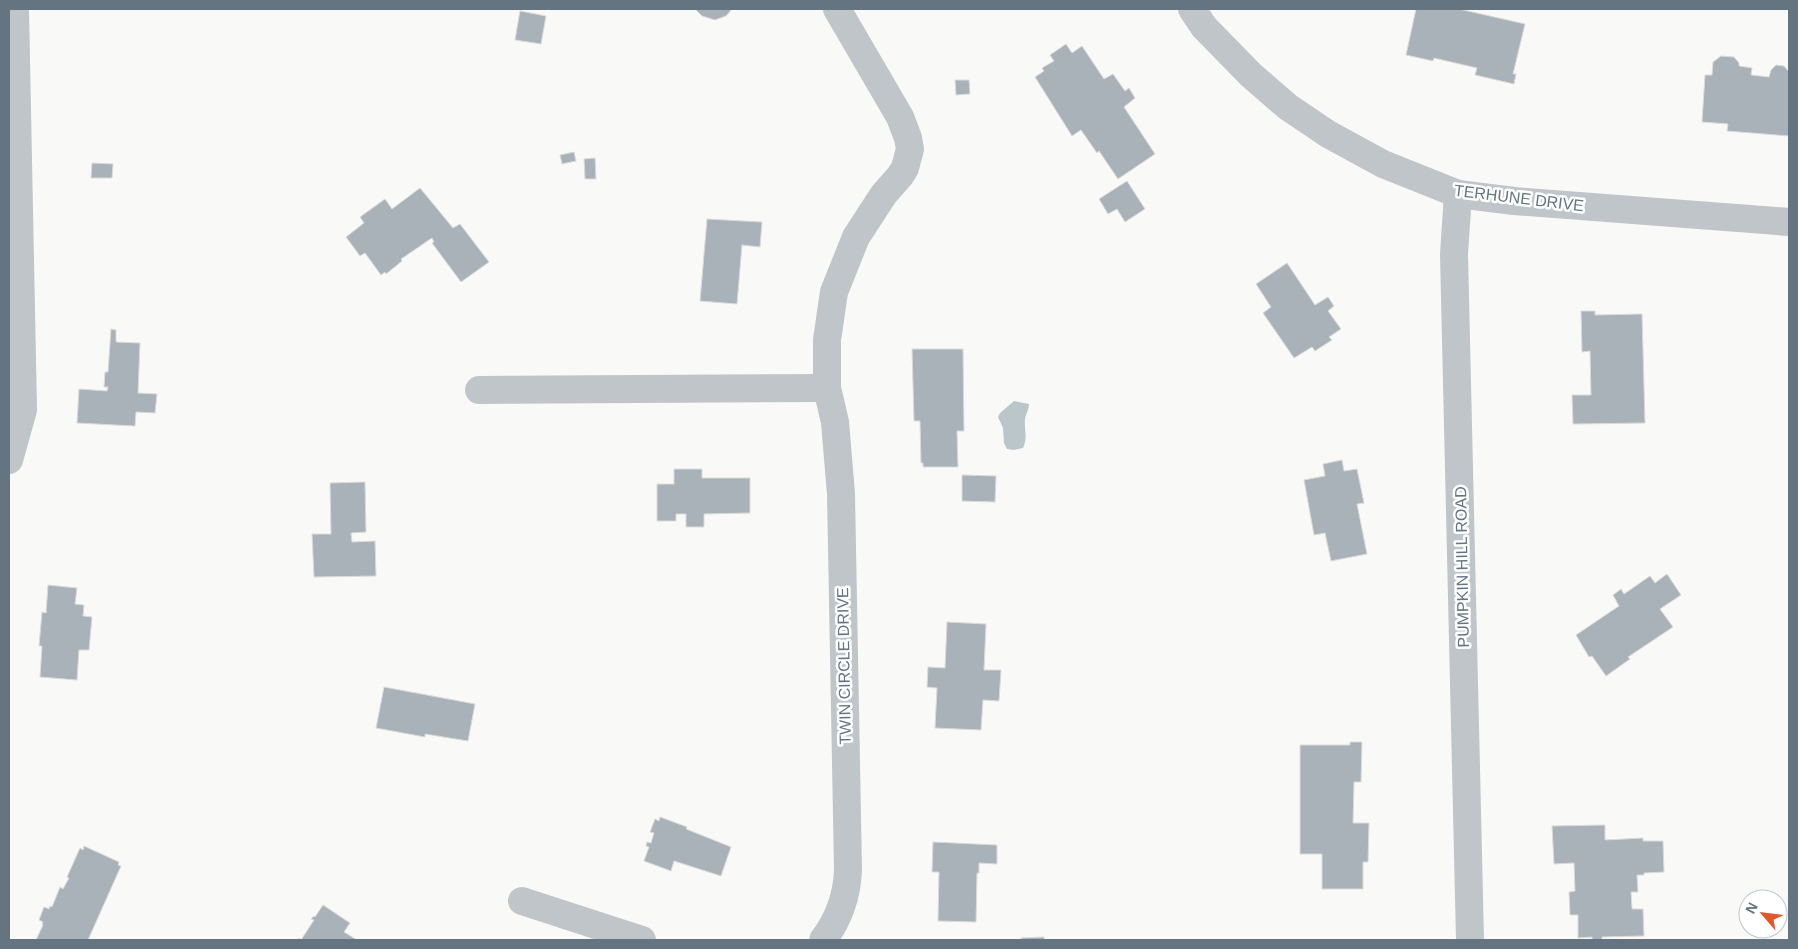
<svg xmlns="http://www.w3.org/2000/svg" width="1798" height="949" font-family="Helvetica,sans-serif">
	<rect width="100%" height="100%" fill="#f9f9f7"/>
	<path fill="#bac6ca" d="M1014,401L1029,404C1029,410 1026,413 1025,419C1024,429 1028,438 1023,448L1014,450L1007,449L1004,443L1003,428L998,417L1000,413Z"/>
	<g fill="#a9b2b8" stroke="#dbdbd9">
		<path d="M695,9H732L726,16L715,20L702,16Z"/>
		<path d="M1416,9H1459L1525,24L1513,74H1516L1514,84L1475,75L1477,68L1434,58L1433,61L1406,55Z"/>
		<path d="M520,11L546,16L541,44L515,40Z"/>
		<path d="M1066,44L1072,53L1082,46L1104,79L1113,74L1125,91L1129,88L1135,98L1124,107L1155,154L1118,179L1099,151L1097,153L1081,130L1072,136L1035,77L1044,71L1042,68L1054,61L1050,55Z"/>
		<path d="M1721,56L1734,57L1739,63V66L1752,68L1751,75L1769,77L1771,70L1776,65L1784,66L1789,72V136L1727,131L1728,124L1702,122L1705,75H1712L1713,62Z"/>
		<path d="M955,80H969L970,94L956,95Z"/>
		<path d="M574,152L576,161L562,164L560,155Z"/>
		<path d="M595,158L596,179H585L584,159Z"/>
		<path d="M92,163L113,164L112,178H91Z"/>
		<path d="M1127,181L1145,209L1125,222L1117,209L1108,214L1099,199Z"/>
		<path d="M420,188L453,228L460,224L489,262L461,282L432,243L434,242L432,238L401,259L402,261L386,274L385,272L381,275L365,253L360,256L346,237L364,223L360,217L385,199L392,209Z"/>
		<path d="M707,219L762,222L760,247L742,245L737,304L700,301Z"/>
		<path d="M1287,263L1315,305L1328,297L1334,306L1328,311L1341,329L1329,337L1332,340L1315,351L1312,347L1294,358L1263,313L1271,307L1256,284Z"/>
		<path d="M1581,311H1595V315L1642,314L1645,423L1573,424L1572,395H1591L1590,351L1582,352Z"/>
		<path d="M111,329L116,330V342L140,343L138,393L157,394L155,413L136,412L135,426L77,423L79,389L107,391L108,387H104L105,372H108Z"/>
		<path d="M912,349H963L964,431H957L958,467H923V463H921L920,421H914Z"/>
		<path d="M1342,460L1344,471L1357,469L1364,503L1357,504L1367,554L1331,561L1325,533L1314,535L1304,480L1325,476L1323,464Z"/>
		<path d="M674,469H702V478H750V513L704,514V527H686V514H676V521H657V484H674Z"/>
		<path d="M962,475L996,476L995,502L962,501Z"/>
		<path d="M365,482L366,532L351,533L352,542L375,541L376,576L314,577L312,534H331L330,483Z"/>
		<path d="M1667,574L1681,595L1660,609L1673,627L1628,657L1630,659L1606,676L1592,656L1589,657L1576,635L1619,606L1613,595L1621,589L1624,594L1650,576L1655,583Z"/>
		<path d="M48,585L77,588L75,604L84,605L83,616L92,617L89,650H79L77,680L40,677L42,646H39L42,612L46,613Z"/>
		<path d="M947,622L986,624L984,670H1001L999,701L983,700L981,730L935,728L937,688L927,687L928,667L945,668Z"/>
		<path d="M384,687L475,704L468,741L425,734V737L376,728Z"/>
		<path d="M1350,742H1362L1361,782H1354L1353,823H1369L1368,862H1363V889H1322V854H1300V745H1350Z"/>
		<path d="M660,817L687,827L686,829L731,847L721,876L674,861L671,871L644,861L649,847L646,846L647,842L651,843L654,833L650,832L655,819L659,821Z"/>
		<path d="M1605,825V840L1643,838V841H1663L1664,872L1644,873V875H1637L1638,892H1631L1632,909H1643L1644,936L1602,937V940H1592V937L1578,938V915H1570L1569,892L1575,891L1574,863L1554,864L1552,826Z"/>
		<path d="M933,842L997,845V864L979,863V873H977L976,922L938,921L939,872H932Z"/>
		<path d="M84,846L119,862L118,865L121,866L88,940H36L43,925L42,924L43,922L39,920L44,907L49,909L50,906L52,907L60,887L63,889L69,878L67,877L80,848L83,850Z"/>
		<path d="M323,905L350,923L344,932L357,940H298L299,938L301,940L314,920L311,919L314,916L315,917Z"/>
		<path d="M1044,937V940H1021V938Z"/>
	</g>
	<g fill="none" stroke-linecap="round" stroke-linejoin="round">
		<g stroke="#c0c5c9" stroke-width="28">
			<path d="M1192,9L1204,27L1251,75L1288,107L1328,134L1383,164L1458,194L1514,201L1789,222"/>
			<path d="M1458,194L1454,254L1470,940"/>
			<path d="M479,390L827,388"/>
			<path d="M9,460L23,410L15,9"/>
			<path d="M522,901L642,940"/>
			<path d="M823,940C839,919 847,896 848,870L841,494L835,422L827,388V340L834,292L856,237L884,194L900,176L905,168L910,149L908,138L900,117L837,9"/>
		</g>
	</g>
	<g text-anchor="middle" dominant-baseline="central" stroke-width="5" stroke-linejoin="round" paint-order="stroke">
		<g font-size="16" fill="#647581" stroke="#fff">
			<text transform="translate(1519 198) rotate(7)">TERHUNE DRIVE</text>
			<text transform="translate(1462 567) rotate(-91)">PUMPKIN HILL ROAD</text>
			<text transform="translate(844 666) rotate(-91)">TWIN CIRCLE DRIVE</text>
		</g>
	</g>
	<rect width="1798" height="949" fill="none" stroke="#647581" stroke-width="20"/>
	<g transform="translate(1763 914) rotate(298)"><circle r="24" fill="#ffffff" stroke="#c1c8cd"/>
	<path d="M0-4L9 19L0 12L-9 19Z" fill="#e3572d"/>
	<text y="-8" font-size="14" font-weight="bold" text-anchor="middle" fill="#647581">N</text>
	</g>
</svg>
